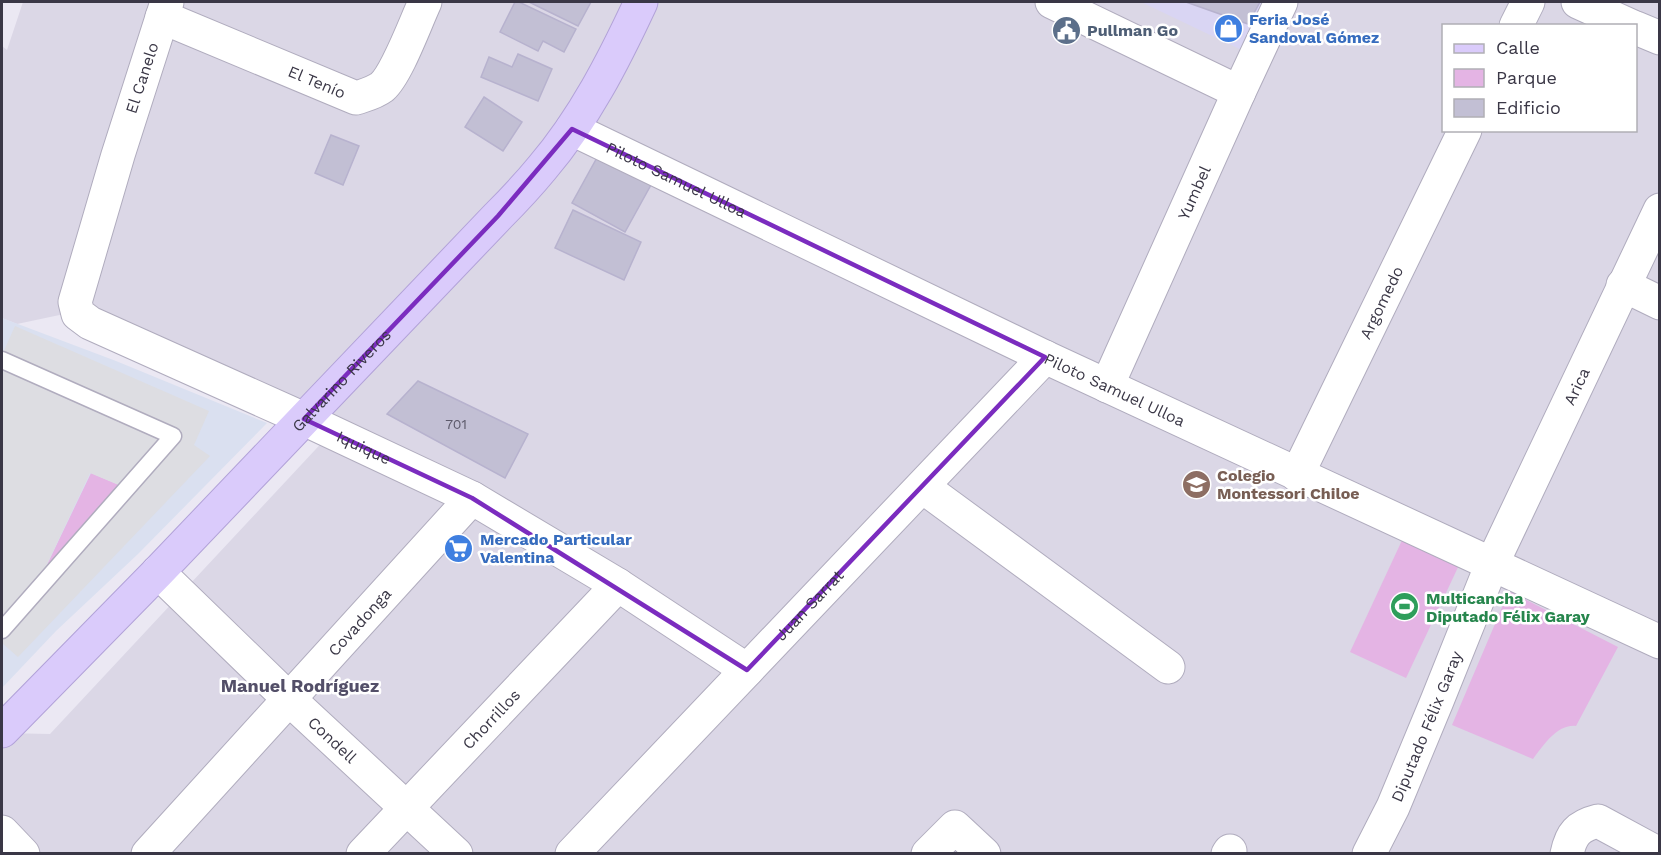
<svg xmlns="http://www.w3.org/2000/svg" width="1661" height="855" font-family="'Work Sans',sans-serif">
	<rect width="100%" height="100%" fill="#ebe8f3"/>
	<path fill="#dbd7e6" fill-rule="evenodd" d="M23,2H1659V853H2V733L50,734L343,420L88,309L17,324L2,318V46L7,50ZM1444,26H1636V130H1444Z"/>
	<path fill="#d9d5f3" d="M1141,2H1273L1250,54Z"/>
	<path fill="#dae0f0" d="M2,318L116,361L267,423L138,554L56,631L2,688Z"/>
	<g fill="#e4b4e4">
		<path d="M91,473L126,488L33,594Z"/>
		<path d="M1404,536L1460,563L1406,678L1350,652Z"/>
		<path d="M1509,591L1618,647L1576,726C1557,724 1544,745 1533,759L1452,725Z"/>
	</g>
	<path fill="#dddde2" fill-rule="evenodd" d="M15,326L209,411L194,445L210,456L18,657L2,643V355ZM90,473L126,488L34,592Z"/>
	<g fill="#c2bfd4" stroke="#b7b2ce" stroke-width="1.5">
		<path d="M515,2H519L576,29L564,52L543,41L538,51L500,32Z"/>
		<path d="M529,2H591L578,26Z"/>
		<path d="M1186,2H1260L1248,24Z"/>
		<path d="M518,54L552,69L538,101L481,77L489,57L512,67Z"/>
		<path d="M484,97L522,122L503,151L465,127Z"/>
		<path d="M331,135L359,146L343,185L315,173Z"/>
		<path d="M599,154L652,183L625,232L572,203Z"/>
		<path d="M573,210L641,242L624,280L555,248Z"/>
		<path d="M418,381L528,434L505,478L387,414Z"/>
	</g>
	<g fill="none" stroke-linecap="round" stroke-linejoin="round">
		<defs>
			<path id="service" d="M2,360L173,436L2,630"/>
			<g id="minor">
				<path id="s1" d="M167,2L118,155L75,302L78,314L90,323L304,419L472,498L618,585L747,670"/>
				<path d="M1052,2L1239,92"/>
				<path d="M1578,2L1631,26"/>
				<path id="s2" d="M162,17L356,98C365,95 374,93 382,87C397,74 416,21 425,2"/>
				<path d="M1516,26L1528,2"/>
				<path d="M1636,28L1660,38"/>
				<path d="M1623,285L1660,303"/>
				<path id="s3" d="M1107,386L1239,92L1281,2"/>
				<path id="s4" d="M1297,475L1465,130"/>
				<path d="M923,487L1168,667"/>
				<path id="s5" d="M158,572L289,699L456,854"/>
				<path d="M2,832L23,854"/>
				<path id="s6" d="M148,854L472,498"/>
				<path id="s7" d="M363,854L618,585"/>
				<path id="s8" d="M572,854L1045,357"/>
				<path d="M928,854L955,827L984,854"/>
				<path d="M1228,854L1230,851"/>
				<path id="s9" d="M1369,854L1393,807L1437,701L1492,564L1660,210"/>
				<path d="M1567,854C1571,834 1578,826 1598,821L1659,854"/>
			</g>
			<g id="tertiary">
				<path id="s10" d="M572,129L1045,357L1660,642"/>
			</g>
			<g id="secondary">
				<path id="s11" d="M2,731L158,572L498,216C513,201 528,185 542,168C584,119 614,60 641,2"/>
			</g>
		</defs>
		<use href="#service" stroke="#b0acbe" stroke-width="19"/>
		<use href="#minor" stroke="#b0acbe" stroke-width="35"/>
		<use href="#tertiary" stroke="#b0acbe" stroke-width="35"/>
		<use href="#secondary" stroke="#b2a2d8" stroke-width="35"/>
		<use href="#service" stroke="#fff" stroke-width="16"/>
		<use href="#minor" stroke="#fff" stroke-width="33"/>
		<use href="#tertiary" stroke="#fff" stroke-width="33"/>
		<use href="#secondary" stroke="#dacbfb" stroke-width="33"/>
	</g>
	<path fill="none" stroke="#7b2cbf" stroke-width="4.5" stroke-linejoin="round" d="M572,129L1045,357L747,670L472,498L304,419L498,216Z"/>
	<defs>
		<symbol id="shop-disc" viewBox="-11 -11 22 22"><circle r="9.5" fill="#3f7fe0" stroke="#fff"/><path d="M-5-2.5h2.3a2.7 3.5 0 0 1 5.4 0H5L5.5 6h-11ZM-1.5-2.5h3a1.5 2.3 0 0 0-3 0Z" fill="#fff"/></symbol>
		<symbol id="civic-disc" viewBox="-11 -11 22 22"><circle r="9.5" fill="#5c6f8a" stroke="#fff"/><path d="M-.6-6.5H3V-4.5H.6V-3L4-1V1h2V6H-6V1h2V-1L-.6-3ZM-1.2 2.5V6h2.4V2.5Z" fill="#fff"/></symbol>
		<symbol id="school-disc" viewBox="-11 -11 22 22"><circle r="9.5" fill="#8d6e63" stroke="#fff"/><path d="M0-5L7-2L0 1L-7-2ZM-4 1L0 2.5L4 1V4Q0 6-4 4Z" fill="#fff"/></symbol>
		<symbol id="supermarket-disc" viewBox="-11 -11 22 22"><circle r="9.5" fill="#3f7fe0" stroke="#fff"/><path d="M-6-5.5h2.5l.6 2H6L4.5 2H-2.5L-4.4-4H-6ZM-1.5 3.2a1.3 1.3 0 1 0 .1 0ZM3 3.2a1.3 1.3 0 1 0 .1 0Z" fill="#fff"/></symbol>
		<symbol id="stadium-disc" viewBox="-11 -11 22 22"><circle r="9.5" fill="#2e9e5b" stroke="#fff"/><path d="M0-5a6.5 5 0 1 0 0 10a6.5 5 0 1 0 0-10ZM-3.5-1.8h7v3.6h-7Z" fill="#fff"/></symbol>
	</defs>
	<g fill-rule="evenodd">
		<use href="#shop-disc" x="1212" y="12" width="33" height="33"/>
		<use href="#civic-disc" x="1050" y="14" width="33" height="33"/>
		<use href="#school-disc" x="1180" y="468" width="33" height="33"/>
		<use href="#supermarket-disc" x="442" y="532" width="33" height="33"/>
		<use href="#stadium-disc" x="1388" y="590" width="33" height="33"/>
	</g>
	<g text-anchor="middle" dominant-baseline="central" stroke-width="5" stroke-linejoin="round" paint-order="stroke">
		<g font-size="14" fill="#5c596a">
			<text x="456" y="424">701</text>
		</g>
		<g font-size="16" font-weight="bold" fill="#366cbe" stroke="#fff" text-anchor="start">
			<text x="1249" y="19">Feria José<tspan x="1249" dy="18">Sandoval Gómez</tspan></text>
			<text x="480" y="539">Mercado Particular<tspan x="480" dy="18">Valentina</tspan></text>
		</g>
		<g font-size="16" font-weight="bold" fill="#4e5e75" stroke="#fff" text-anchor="start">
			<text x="1087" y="30">Pullman Go</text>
		</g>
		<g font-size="16" fill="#3a3746" stroke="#fff">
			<text transform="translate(142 78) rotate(-72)">El Canelo</text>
			<text stroke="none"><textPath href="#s2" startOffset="168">El Tenío</textPath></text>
			<text stroke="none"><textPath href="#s10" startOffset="116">Piloto Samuel Ulloa</textPath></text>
			<text stroke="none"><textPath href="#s3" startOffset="212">Yumbel</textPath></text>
			<text stroke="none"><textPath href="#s4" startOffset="192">Argomedo</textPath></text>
			<text stroke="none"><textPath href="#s11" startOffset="488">Galvarino Riveros</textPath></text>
			<text stroke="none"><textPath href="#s9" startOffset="512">Arica</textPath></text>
			<text stroke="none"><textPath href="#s10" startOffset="602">Piloto Samuel Ulloa</textPath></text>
			<text stroke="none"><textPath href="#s1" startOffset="642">Iquique</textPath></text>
			<text stroke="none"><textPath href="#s8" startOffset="344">Juan Sarrat</textPath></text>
			<text stroke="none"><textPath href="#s6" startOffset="314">Covadonga</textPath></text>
			<text stroke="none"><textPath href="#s7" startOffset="186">Chorrillos</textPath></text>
			<text stroke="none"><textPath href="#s9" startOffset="140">Diputado Félix Garay</textPath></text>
			<text stroke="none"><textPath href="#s5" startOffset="242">Condell</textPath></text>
		</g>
		<g font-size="16" font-weight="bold" fill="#785e54" stroke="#fff" text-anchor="start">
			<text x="1217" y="475">Colegio<tspan x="1217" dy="18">Montessori Chiloe</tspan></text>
		</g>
		<g font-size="16" font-weight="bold" fill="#27864d" stroke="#fff" text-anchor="start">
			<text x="1426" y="598">Multicancha<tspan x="1426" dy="18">Diputado Félix Garay</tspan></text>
		</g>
		<g font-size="18" font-weight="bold" fill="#534f68" stroke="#fff">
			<text x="300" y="685">Manuel Rodríguez</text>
		</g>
	</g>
	<rect width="1661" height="855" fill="none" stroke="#3a3746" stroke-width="6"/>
	<rect x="1442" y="24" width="195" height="108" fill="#ffffff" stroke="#b0afb5" stroke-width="1.5"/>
	<rect x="1454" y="44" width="30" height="9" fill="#dacbfb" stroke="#b0afb5" stroke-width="1.5"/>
	<text x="1496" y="54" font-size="18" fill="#3a3746">Calle</text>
	<rect x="1454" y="69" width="30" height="18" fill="#e4b4e4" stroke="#b0afb5" stroke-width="1.5"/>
	<text x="1496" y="84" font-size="18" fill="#3a3746">Parque</text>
	<rect x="1454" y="99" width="30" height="18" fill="#c2bfd4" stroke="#b0afb5" stroke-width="1.5"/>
	<text x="1496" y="114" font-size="18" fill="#3a3746">Edificio</text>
</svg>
